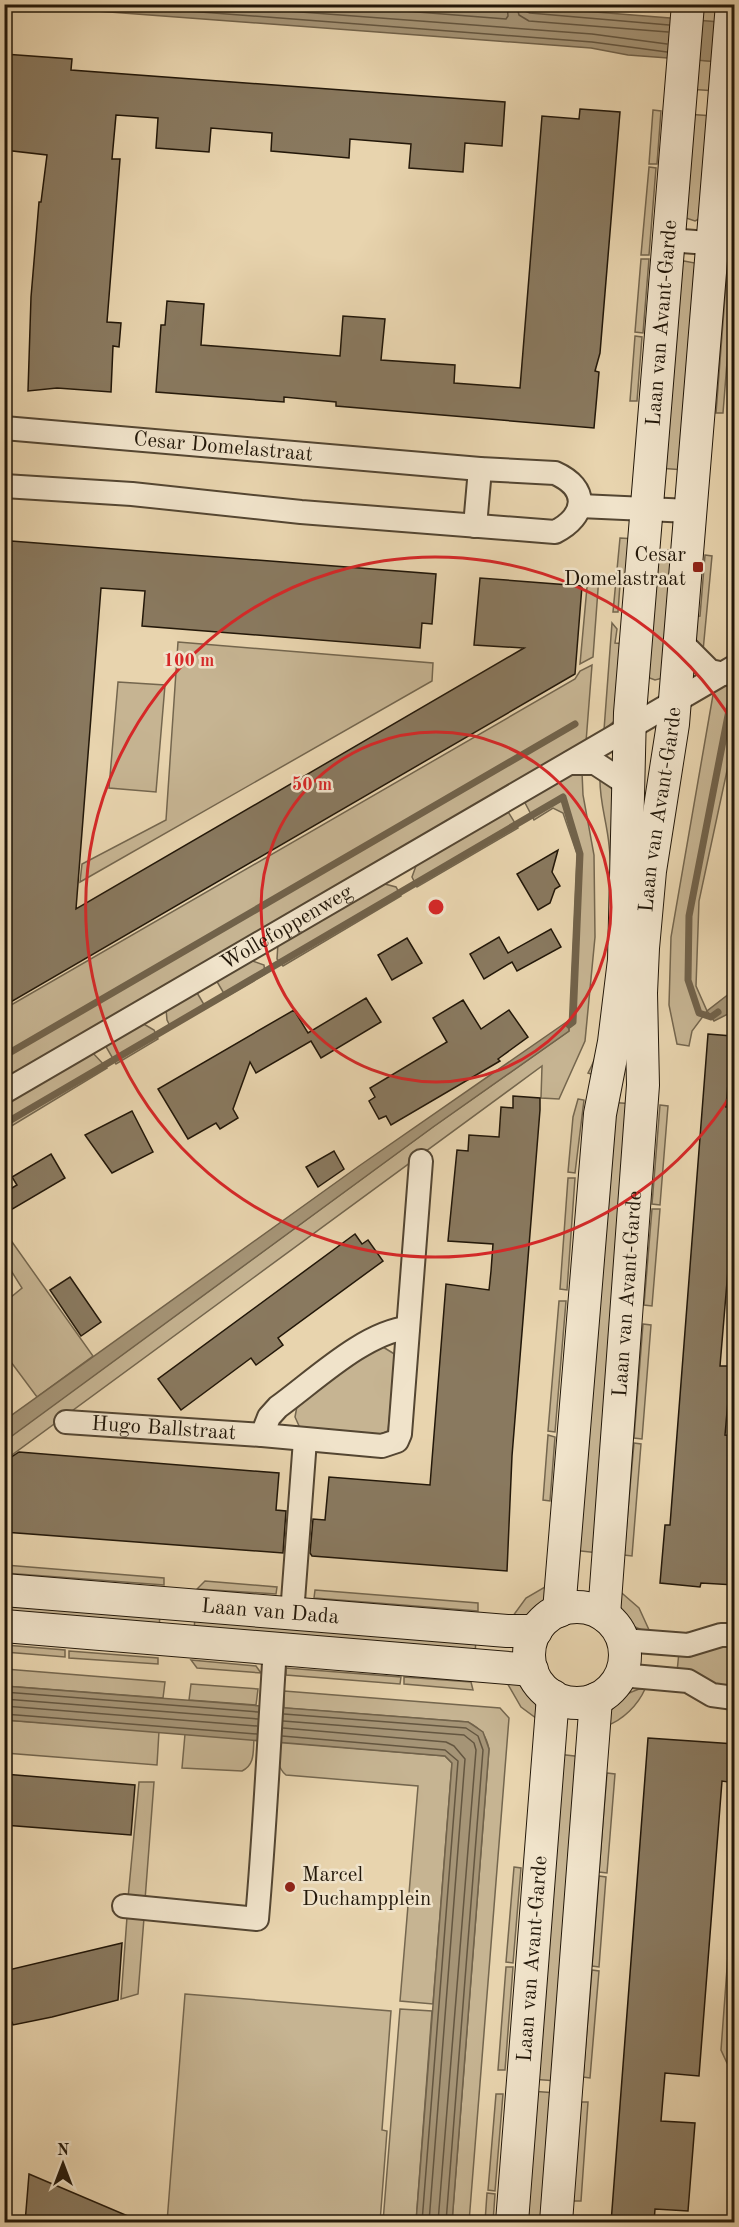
<svg xmlns="http://www.w3.org/2000/svg" width="739" height="2227" font-family="'Old Standard TT',serif">
	<rect width="100%" height="100%" fill="#e8d4ae"/>
	<filter id="stains"><feTurbulence type="fractalNoise" baseFrequency=".00333" numOctaves="4"/><feColorMatrix values="0 0 0 0 .2 0 0 0 0 .09 0 0 0 0 .02 0 0 0 .5 -.17"/></filter>
	<radialGradient id="worn" r=".72"><stop offset=".6" stop-color="#630" stop-opacity="0"/><stop offset="1" stop-color="#630" stop-opacity=".3"/></radialGradient>
	<g fill="#c6b492" stroke="#74664e" stroke-width="1.5">
		<path d="M694,5H722L720,22L693,21Z"/>
		<path d="M689,59L720,62L717,91L687,89Z"/>
		<path d="M653,110L661,111L657,164H649Z"/>
		<path d="M685,114L714,116L699,219L695,221L683,217Z"/>
		<path d="M649,167L656,168L649,255H641Z"/>
		<path d="M641,259H649L643,333L635,332Z"/>
		<path d="M684,261L695,263L685,470L658,468L681,263Z"/>
		<path d="M727,270H734V273L723,413H716Z"/>
		<path d="M635,336L642,337L637,401H630Z"/>
		<path d="M620,538L636,539L631,585L620,584L618,612H613Z"/>
		<path d="M652,549L678,551L663,678L655,680L647,677Z"/>
		<path d="M705,555L712,556L703,651L689,633L690,617L700,616Z"/>
		<path d="M588,576H599L593,657L580,664Z"/>
		<path d="M612,623L617,629L615,643L627,644L621,715L604,730Z"/>
		<path d="M178,642L433,663L432,681L80,882L82,864L166,820Z"/>
		<path d="M592,665L586,742L5,1082V1019L10,1016L11,1005L575,679L580,671Z"/>
		<path d="M734,677V738L699,901L696,986L707,1011L692,1031L689,1046L677,1044L669,1005L671,937L714,689Z"/>
		<path d="M118,682L165,685L156,792L109,788Z"/>
		<path d="M582,772L583,795L594,855L595,937L585,1041L559,1099L541,1098L542,1066L5,1460L4,1441L433,1127L569,1031L577,854L563,813L553,808L534,820L523,799L566,774Z"/>
		<path d="M600,777L619,791V924L611,1020L598,1076L588,1073C618,1019 616,907 609,845C607,822 599,800 600,777Z"/>
		<path d="M507,810L518,828L417,887L412,877L417,863Z"/>
		<path d="M381,883L396,887L401,896L283,966L277,959L278,943Z"/>
		<path d="M250,960L264,965L265,974L226,997L216,980Z"/>
		<path d="M196,991L206,1008L171,1028L167,1020L166,1009Z"/>
		<path d="M142,1023L154,1030L158,1039L116,1064L105,1045Z"/>
		<path d="M92,1052L107,1068L5,1130L4,1103Z"/>
		<path d="M578,1099L584,1100L575,1173L568,1172L573,1117Z"/>
		<path d="M608,1102L634,1104L599,1553L572,1550Z"/>
		<path d="M660,1105L668,1106L660,1205L652,1204Z"/>
		<path d="M568,1178H575L567,1290L560,1289Z"/>
		<path d="M652,1209H660L652,1306L644,1305Z"/>
		<path d="M5,1232L93,1356L37,1397L5,1354V1302L22,1288L5,1261Z"/>
		<path d="M559,1301H566L555,1432L548,1431Z"/>
		<path d="M643,1324L651,1325L642,1439L634,1438Z"/>
		<path d="M383,1347L396,1355L388,1431L378,1435L300,1428L295,1417L297,1406L372,1350Z"/>
		<path d="M548,1435L555,1437L550,1501L543,1500Z"/>
		<path d="M634,1443L641,1444L632,1556L624,1555Z"/>
		<path d="M5,1565L164,1578V1585L5,1573Z"/>
		<path d="M205,1581L277,1587L276,1594L197,1589Z"/>
		<path d="M550,1584C544,1607 534,1616 510,1620L526,1598Z"/>
		<path d="M616,1588L639,1608L650,1632C625,1629 619,1609 616,1588Z"/>
		<path d="M315,1590L478,1603V1611L314,1598Z"/>
		<path d="M4,1600L160,1612L159,1631L5,1619Z"/>
		<path d="M195,1614L476,1637L475,1656L194,1634Z"/>
		<path d="M734,1643V1691L677,1672L679,1652Z"/>
		<path d="M5,1645L65,1650V1657L5,1652Z"/>
		<path d="M69,1651L158,1658V1664L69,1658Z"/>
		<path d="M191,1660L256,1666L261,1673L197,1668Z"/>
		<path d="M286,1668L401,1677L400,1684L286,1675Z"/>
		<path d="M5,1669L165,1682L163,1698L5,1686Z"/>
		<path d="M404,1677L471,1682L473,1690L404,1684Z"/>
		<path d="M506,1681C529,1682 536,1699 540,1721L521,1707Z"/>
		<path d="M191,1684L258,1689L256,1705L189,1700Z"/>
		<path d="M639,1689H645C638,1705 623,1720 606,1726C610,1705 619,1696 639,1689Z"/>
		<path d="M284,1691L500,1708L509,1718L469,2222H452L489,1749C486,1735 481,1729 468,1722L284,1708Z"/>
		<path d="M4,1720L159,1731L157,1765L5,1753Z"/>
		<path d="M185,1734L254,1739C253,1752 255,1765 242,1771L182,1768Z"/>
		<path d="M281,1742L445,1756L452,1763L433,2004L400,2001L418,1786L286,1775C275,1766 279,1755 281,1742Z"/>
		<path d="M557,1754L583,1757L557,2081L531,2079Z"/>
		<path d="M607,1773L615,1774L607,1873L599,1872Z"/>
		<path d="M139,1782H154L145,1900L128,1898Z"/>
		<path d="M514,1867L521,1868L513,1963L506,1962Z"/>
		<path d="M599,1876L606,1877L599,1967L592,1966Z"/>
		<path d="M732,1901L734,1903V2070L727,2063L721,2050Z"/>
		<path d="M127,1917L144,1918L138,1994L121,1999Z"/>
		<path d="M506,1967H513L505,2070H498Z"/>
		<path d="M592,1970L599,1971L590,2078L583,2077Z"/>
		<path d="M185,1994L391,2011L382,2130L387,2131L380,2222H167Z"/>
		<path d="M400,2009L432,2011L416,2222H383Z"/>
		<path d="M530,2091L557,2093L546,2222H519Z"/>
		<path d="M496,2094H503L495,2191L488,2190Z"/>
		<path d="M580,2102H588L581,2201H573Z"/>
		<path d="M487,2193L495,2194L493,2222H485Z"/>
	</g>
	<g fill="#a59476" stroke="#71624a" stroke-width="1.5">
		<path d="M494,4L720,22L734,63L628,55L591,48L16,5Z"/>
		<path d="M734,990V1011L714,1021L707,1011Z"/>
		<path d="M568,1021L569,1031L433,1127L5,1441V1420L359,1166Z"/>
		<path d="M4,1686L468,1722L483,1732L489,1749L452,2222H416L452,1763L445,1756L5,1720Z"/>
	</g>
	<g fill="none" stroke-linecap="round" stroke-linejoin="round">
		<g stroke="#645640" stroke-width="1.5">
			<path d="M96,4L592,42L667,52"/>
			<path d="M196,4L592,34L667,44"/>
			<path d="M316,4L506,19L508,16L507,4"/>
			<path d="M516,4L519,15L529,21L668,32"/>
			<path d="M523,4L525,11L530,13L669,25"/>
			<path d="M4,1692L258,1712"/>
			<path d="M4,1699L258,1719"/>
			<path d="M4,1706L257,1726"/>
			<path d="M4,1714L257,1734"/>
			<path d="M284,1714L466,1728L478,1736L483,1750L446,2222"/>
			<path d="M283,1721L464,1735L474,1743L476,1750L438,2222"/>
			<path d="M283,1728L446,1742L454,1746L465,1759L429,2222"/>
			<path d="M282,1736L445,1750L458,1761L422,2222"/>
		</g>
		<g stroke="#71624a" stroke-width="7">
			<path d="M718,1012L711,1017L699,1013L688,980L689,916L731,700L734,698"/>
			<path d="M4,1056L575,724"/>
			<path d="M4,1124L563,797L580,854L573,1022L569,1025"/>
		</g>
	</g>
	<g fill="#89795f" stroke="#221709" stroke-width="1.5">
		<path d="M4,54L72,59L71,70L505,102L502,146L465,143L463,172L409,168L411,144L350,139L349,158L271,151L272,133L211,128L209,152L156,148L158,118L116,115L112,159H120L107,322L121,323L119,347L113,346L111,392L57,388L28,391L31,297L39,202H41L47,155L4,150Z"/>
		<path d="M580,109L620,112L600,353L595,371L599,372L594,428L336,406V402L284,397V402L156,392L161,325H165L167,301L204,304L201,345L254,349L340,356L343,316L385,319L381,360L455,365L454,383L520,388L542,116L579,119Z"/>
		<path d="M11,541L436,574L432,624L422,623L420,648L142,626L145,591L101,588L76,909L524,648L474,645L480,578L582,586L575,674L4,1006V624Z"/>
		<path d="M558,850L552,872L560,886L555,889L550,903L538,910L517,874Z"/>
		<path d="M551,929L561,947L517,971L512,962L484,979L470,954L499,937L508,953Z"/>
		<path d="M407,938L422,963L392,980L378,955Z"/>
		<path d="M366,998L381,1022L321,1058L311,1041L256,1073L250,1062L233,1109L238,1118L220,1129L216,1123L188,1139L158,1089L294,1010L308,1033Z"/>
		<path d="M463,1000L481,1029L509,1010L528,1037L498,1059L500,1061L391,1125L386,1116L379,1119L369,1101L375,1097L370,1088L447,1042L433,1018Z"/>
		<path d="M708,1034L732,1036L726,1107H735V1186L720,1366H731L725,1435L735,1436V1585L701,1583L700,1587L660,1583L665,1525H670Z"/>
		<path d="M513,1096L540,1098V1110L512,1456L507,1571L312,1556L310,1553L313,1519L325,1520L329,1477L430,1485L446,1284L489,1290L491,1271L493,1244L448,1241L457,1150L468,1151L469,1135L499,1137L501,1107L513,1108Z"/>
		<path d="M132,1111L153,1152L112,1173L85,1135Z"/>
		<path d="M334,1151L344,1169L318,1187L306,1167Z"/>
		<path d="M51,1154L65,1178L4,1214V1193L17,1185L12,1177Z"/>
		<path d="M355,1234L362,1244L368,1240L383,1261L278,1338L283,1345L256,1365L251,1358L181,1410L158,1379Z"/>
		<path d="M70,1277L101,1322L81,1336L50,1290Z"/>
		<path d="M19,1452L279,1473L276,1510L286,1511L283,1553L4,1532V1462Z"/>
		<path d="M648,1738L735,1744V1783L722,1781L699,2076L665,2073L661,2121L695,2123L688,2211L655,2209L654,2223H611Z"/>
		<path d="M4,1774L135,1785L131,1835L4,1825Z"/>
		<path d="M122,1943L118,2000L52,2017L13,2025L12,2022L4,2023V1971Z"/>
		<path d="M29,2174L142,2222V2223H25Z"/>
	</g>
	<g fill="none" stroke-linecap="round" stroke-linejoin="round">
		<defs>
			<g id="street">
				<path d="M669,240L734,245"/>
				<path id="s1" d="M4,428L480,469L555,473C589,488 587,516 555,532L301,512L132,494L4,486"/>
				<path d="M580,506L690,511"/>
				<path d="M475,526L480,469"/>
				<path d="M680,641L710,671L724,674"/>
				<path d="M570,763H595L627,784"/>
				<path id="s2" d="M4,1092L734,667"/>
				<path id="s3" d="M66,1422L262,1435L382,1446L397,1441L400,1434L421,1161"/>
				<path d="M262,1435L269,1417L278,1407C314,1381 365,1332 408,1328"/>
				<path d="M292,1614L305,1440"/>
				<path d="M623,1640L688,1645L721,1635H734"/>
				<path d="M621,1675L688,1681L712,1695L734,1698"/>
				<path d="M124,1906L257,1919C265,1828 269,1739 275,1648"/>
			</g>
			<g id="secondary">
				<path id="s4" d="M4,1590L507,1631H536"/>
				<circle cx="577" cy="1655" r="48"/>
				<path id="s5" d="M559,1611L600,1114L614,1042L624,960L630,713L688,4"/>
				<path id="s6" d="M604,1615L643,1085L641,993L643,948L650,871L673,724L732,4"/>
				<path d="M4,1626L532,1670"/>
				<path id="s7" d="M512,2222L553,1696"/>
				<path d="M556,2222L596,1699"/>
			</g>
		</defs>
		<use href="#street" stroke="#544632" stroke-width="26"/>
		<use href="#secondary" stroke="#221709" stroke-width="34"/>
		<use href="#street" stroke="#f0e3ca" stroke-width="22"/>
		<use href="#secondary" stroke="#f0e3ca" stroke-width="32"/>
	</g>
	<g fill="none" stroke="#d62828" stroke-width="3">
		<circle cx="436" cy="907" r="175"/>
		<path d="M734 1090A350 350 0 1 1 734 724"/>
	</g>
	<g fill="#8f2418" stroke="#f0e3ca" stroke-width="2">
		<rect x="692" y="561" width="12" height="12" rx="3"/>
		<circle cx="290" cy="1887" r="6"/>
	</g>
	<g text-anchor="middle" dominant-baseline="central" stroke-width="5" stroke-linejoin="round" paint-order="stroke">
		<g font-size="21" fill="#221709" stroke="#f0e3ca">
			<text stroke="none"><textPath href="#s5" startOffset="1293">Laan van Avant-Garde</textPath></text>
			<text stroke="none"><textPath href="#s1" startOffset="220">Cesar Domelastraat</textPath></text>
			<text stroke="none"><textPath href="#s6" startOffset="808">Laan van Avant-Garde</textPath></text>
			<text stroke="none"><textPath href="#s2" startOffset="327">Wollefoppenweg</textPath></text>
			<text stroke="none"><textPath href="#s6" startOffset="322">Laan van Avant-Garde</textPath></text>
			<text stroke="none"><textPath href="#s3" startOffset="98">Hugo Ballstraat</textPath></text>
			<text stroke="none"><textPath href="#s4" startOffset="267">Laan van Dada</textPath></text>
			<text stroke="none"><textPath href="#s7" startOffset="264">Laan van Avant-Garde</textPath></text>
		</g>
		<g font-size="21" fill="#221709" stroke="#f0e3ca" text-anchor="end">
			<text x="686" y="555">Cesar<tspan x="686" dy="24">Domelastraat</tspan></text>
			<text x="302" y="1875" text-anchor="start">Marcel<tspan x="302" dy="24">Duchampplein</tspan></text>
		</g>
	</g>
	<circle cx="436" cy="907" r="9" fill="#d62828" stroke="#f0e3ca" stroke-width="3"/>
	<g font-size="18" text-anchor="middle" font-weight="bold" fill="#d62828" stroke="#f0e3ca" stroke-width="5" stroke-linejoin="round" paint-order="stroke">
		<text x="189" y="666">100 m</text>
		<text x="312" y="790">50 m</text>
	</g>
	<rect width="739" height="2227" fill="none" stroke="#e8d4ae" stroke-width="24"/>
	<rect x="6" y="6" width="727" height="2215" fill="none" stroke="#221709" stroke-width="3"/>
	<rect x="12" y="12" width="715" height="2203" fill="none" stroke="#221709" stroke-width="1.5"/>
	<g transform="translate(63 2164)" stroke="#f0e3ca" stroke-width="4.5" paint-order="stroke">
	<path d="M0-4.5L10 22L0 15L-10 22Z" fill="#221709"/>
	<text y="-9" font-size="16" font-weight="bold" text-anchor="middle" fill="#221709">N</text>
	</g>
	<rect width="100%" height="100%" filter="url(#stains)"/>
	<rect width="100%" height="100%" fill="url(#worn)"/>
</svg>
